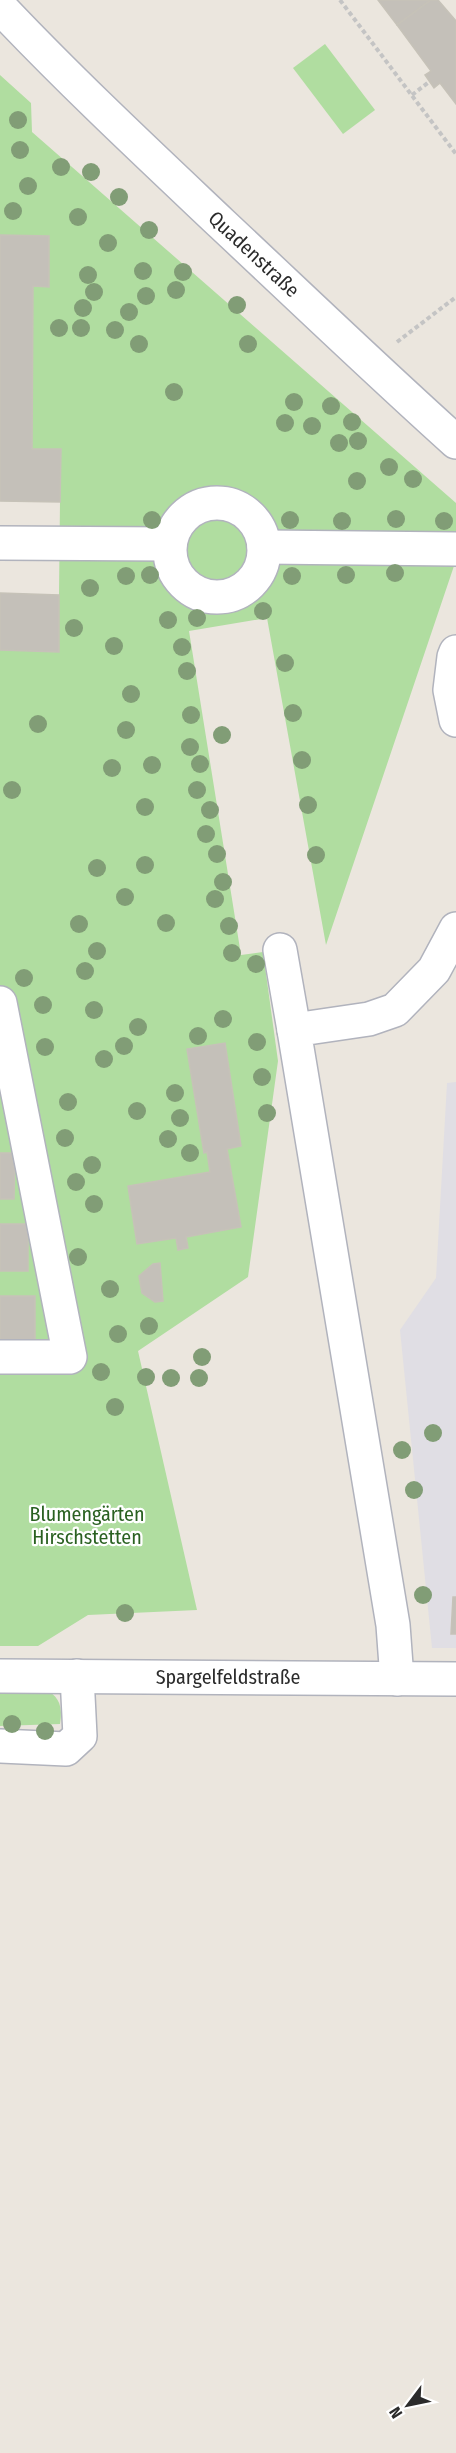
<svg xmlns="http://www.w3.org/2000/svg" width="456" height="2453" font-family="'Fira Sans Condensed',sans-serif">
	<rect width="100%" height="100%" fill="#ebe6de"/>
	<path fill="#e0dee4" d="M456,1082V1648H432L400,1330L436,1278L447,1083Z"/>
	<g fill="#b0dda0">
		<path d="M325,44L375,110L343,134L293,68Z"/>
		<path d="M0,75L31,103L32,132L456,503V560L326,945L267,618L189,631L241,955L263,952L278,1061L248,1277L138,1351L197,1610L88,1615L38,1646H0V593L59,595L60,502L0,501Z"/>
		<path d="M0,1686C28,1686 68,1682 60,1724L0,1726Z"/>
	</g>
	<g fill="#c4c0b9" stroke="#c6c2b8" stroke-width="1.5">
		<path d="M378,0H431L397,25Z"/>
		<path d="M431,0H438L456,21V104L440,83L434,88L425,75L431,71L397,25Z"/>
		<path d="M0,235L49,236V287L33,286L32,449H61L60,502L0,501Z"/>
		<path d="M0,593L59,595V652L0,650Z"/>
		<path d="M225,1043L241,1146L227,1149L241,1227L186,1237L188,1248L178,1250L176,1238L137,1244L128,1186L210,1172L207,1152L204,1153L187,1049Z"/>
		<path d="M0,1153H15L14,1199H0Z"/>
		<rect x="0" y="1224" width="28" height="47"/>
		<path d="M160,1263L163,1301L155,1302L142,1293L139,1276L153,1264Z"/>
		<path d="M0,1296H35V1343L0,1342Z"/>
		<path d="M453,1597H456V1634H451Z"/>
	</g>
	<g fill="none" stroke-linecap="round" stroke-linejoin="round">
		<defs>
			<g id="minor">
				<path d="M0,7C71,82 147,153 222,224C300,297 377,371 456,442"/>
				<circle cx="217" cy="550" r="47"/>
				<path d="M0,543L170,544"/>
				<path d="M264,547L456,549"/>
				<path d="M456,652L454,657L450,690L456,720"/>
				<path d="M280,950L294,1030"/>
				<path d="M0,1003L70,1357H0"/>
				<path d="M0,1676L456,1679"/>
				<path d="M397,1679L393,1625L294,1030L369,1019L395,1010L434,970L456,929"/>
				<path d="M0,1746L66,1749L80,1736L77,1676"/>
			</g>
		</defs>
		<use href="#minor" stroke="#b1b3bd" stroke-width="36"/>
		<g stroke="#c4c4c4" stroke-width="4" stroke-dasharray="4.5 3" stroke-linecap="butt">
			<path d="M340,0L456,154"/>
			<path d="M412,95L429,82"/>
			<path d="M397,342L456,297"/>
		</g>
		<use href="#minor" stroke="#fff" stroke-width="33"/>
	</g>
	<g fill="#819d76">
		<circle cx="18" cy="120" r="9"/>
		<circle cx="20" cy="150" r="9"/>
		<circle cx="61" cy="167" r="9"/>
		<circle cx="91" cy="172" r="9"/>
		<circle cx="28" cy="186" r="9"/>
		<circle cx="119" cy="197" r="9"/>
		<circle cx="13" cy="211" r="9"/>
		<circle cx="78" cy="217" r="9"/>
		<circle cx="149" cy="230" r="9"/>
		<circle cx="108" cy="243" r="9"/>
		<circle cx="143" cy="271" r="9"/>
		<circle cx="183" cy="272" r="9"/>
		<circle cx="88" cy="275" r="9"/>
		<circle cx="176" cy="290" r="9"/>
		<circle cx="94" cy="292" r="9"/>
		<circle cx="146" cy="296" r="9"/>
		<circle cx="237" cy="305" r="9"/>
		<circle cx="83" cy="308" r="9"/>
		<circle cx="129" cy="312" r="9"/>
		<circle cx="59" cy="328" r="9"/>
		<circle cx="81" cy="328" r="9"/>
		<circle cx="115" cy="330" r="9"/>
		<circle cx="139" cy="344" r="9"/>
		<circle cx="248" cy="344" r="9"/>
		<circle cx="174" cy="392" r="9"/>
		<circle cx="294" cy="402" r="9"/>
		<circle cx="331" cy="406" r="9"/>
		<circle cx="352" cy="422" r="9"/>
		<circle cx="285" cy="423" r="9"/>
		<circle cx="312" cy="426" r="9"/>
		<circle cx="358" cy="441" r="9"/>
		<circle cx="339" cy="443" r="9"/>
		<circle cx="389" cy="467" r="9"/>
		<circle cx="413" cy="479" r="9"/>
		<circle cx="357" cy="481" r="9"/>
		<circle cx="396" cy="519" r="9"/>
		<circle cx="152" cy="520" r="9"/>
		<circle cx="290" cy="520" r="9"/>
		<circle cx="342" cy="521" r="9"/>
		<circle cx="444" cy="521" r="9"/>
		<circle cx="395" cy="573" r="9"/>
		<circle cx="150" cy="575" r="9"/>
		<circle cx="346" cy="575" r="9"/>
		<circle cx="126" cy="576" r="9"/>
		<circle cx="292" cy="576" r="9"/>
		<circle cx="90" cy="588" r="9"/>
		<circle cx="263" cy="611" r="9"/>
		<circle cx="197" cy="618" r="9"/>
		<circle cx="168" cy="620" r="9"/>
		<circle cx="74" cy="628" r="9"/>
		<circle cx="114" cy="646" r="9"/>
		<circle cx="182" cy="647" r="9"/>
		<circle cx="285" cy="663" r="9"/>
		<circle cx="187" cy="671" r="9"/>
		<circle cx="131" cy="694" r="9"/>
		<circle cx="293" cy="713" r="9"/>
		<circle cx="191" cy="715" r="9"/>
		<circle cx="38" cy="724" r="9"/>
		<circle cx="126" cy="730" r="9"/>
		<circle cx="222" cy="735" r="9"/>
		<circle cx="190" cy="747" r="9"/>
		<circle cx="302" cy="760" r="9"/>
		<circle cx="200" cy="764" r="9"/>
		<circle cx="152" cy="765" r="9"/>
		<circle cx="112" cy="768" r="9"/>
		<circle cx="12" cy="790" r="9"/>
		<circle cx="197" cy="790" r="9"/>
		<circle cx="308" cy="805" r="9"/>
		<circle cx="145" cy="807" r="9"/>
		<circle cx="210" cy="810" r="9"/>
		<circle cx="206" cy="834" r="9"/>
		<circle cx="217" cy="854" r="9"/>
		<circle cx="316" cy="855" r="9"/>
		<circle cx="145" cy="865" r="9"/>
		<circle cx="97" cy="868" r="9"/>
		<circle cx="223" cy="882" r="9"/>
		<circle cx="125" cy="897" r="9"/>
		<circle cx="215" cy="899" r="9"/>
		<circle cx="166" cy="923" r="9"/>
		<circle cx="79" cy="924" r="9"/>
		<circle cx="229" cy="926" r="9"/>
		<circle cx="97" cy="951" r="9"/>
		<circle cx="232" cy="953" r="9"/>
		<circle cx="256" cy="964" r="9"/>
		<circle cx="85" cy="971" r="9"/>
		<circle cx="24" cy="978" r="9"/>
		<circle cx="43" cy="1005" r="9"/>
		<circle cx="94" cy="1010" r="9"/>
		<circle cx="223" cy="1019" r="9"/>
		<circle cx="138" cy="1027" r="9"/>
		<circle cx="198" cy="1036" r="9"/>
		<circle cx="257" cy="1042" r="9"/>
		<circle cx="124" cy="1046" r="9"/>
		<circle cx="45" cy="1047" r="9"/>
		<circle cx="104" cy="1059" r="9"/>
		<circle cx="262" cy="1077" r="9"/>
		<circle cx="175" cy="1093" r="9"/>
		<circle cx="68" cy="1102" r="9"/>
		<circle cx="137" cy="1111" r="9"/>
		<circle cx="267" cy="1113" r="9"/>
		<circle cx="180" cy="1118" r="9"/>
		<circle cx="65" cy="1138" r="9"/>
		<circle cx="168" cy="1139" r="9"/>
		<circle cx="190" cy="1153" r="9"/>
		<circle cx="92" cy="1165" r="9"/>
		<circle cx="76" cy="1182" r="9"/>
		<circle cx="94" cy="1204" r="9"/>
		<circle cx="78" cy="1257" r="9"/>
		<circle cx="110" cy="1289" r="9"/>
		<circle cx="149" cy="1326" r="9"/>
		<circle cx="118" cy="1334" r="9"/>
		<circle cx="202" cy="1357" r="9"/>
		<circle cx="101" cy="1372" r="9"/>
		<circle cx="146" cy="1377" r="9"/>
		<circle cx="171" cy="1378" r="9"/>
		<circle cx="199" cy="1378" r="9"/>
		<circle cx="115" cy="1407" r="9"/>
		<circle cx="433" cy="1433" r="9"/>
		<circle cx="402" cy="1450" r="9"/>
		<circle cx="414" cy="1490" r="9"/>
		<circle cx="423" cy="1595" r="9"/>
		<circle cx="125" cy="1613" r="9"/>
		<circle cx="12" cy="1724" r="9"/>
		<circle cx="45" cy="1731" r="9"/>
	</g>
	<g text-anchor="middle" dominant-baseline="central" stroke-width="4.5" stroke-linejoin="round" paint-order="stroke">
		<g font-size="20" fill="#2b2b2b" stroke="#fff">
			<text transform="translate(254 254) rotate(43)">Quadenstraße</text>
			<text x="228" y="1677">Spargelfeldstraße</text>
		</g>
		<g font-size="20" fill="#2a6121" stroke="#fff">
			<text x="87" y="1514">Blumengärten<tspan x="87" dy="23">Hirschstetten</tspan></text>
		</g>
	</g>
	<g transform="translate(408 2405) rotate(238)" stroke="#ffffff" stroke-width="4.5" paint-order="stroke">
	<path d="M0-4.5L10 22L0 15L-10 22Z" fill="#2b2b2b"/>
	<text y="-9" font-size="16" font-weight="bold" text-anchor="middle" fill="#2b2b2b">N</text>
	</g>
</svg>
